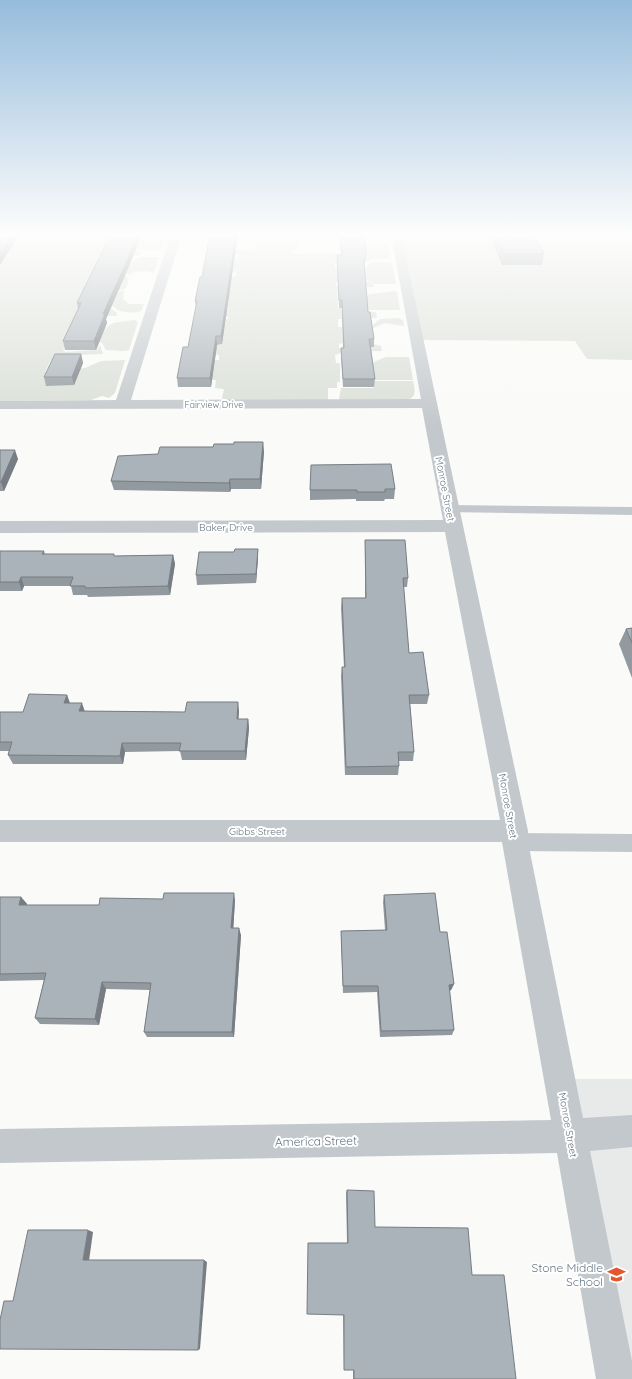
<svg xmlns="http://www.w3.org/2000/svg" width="632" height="1379" font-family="Quicksand,sans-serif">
	<rect width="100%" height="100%" fill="#fafaf8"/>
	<path fill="#e8e9e9" d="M559,1079H632V1379Z"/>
	<g fill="#dadfd7">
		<path d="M16,234H115L116,251H141L138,256H104L129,279L126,288L116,292L109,307L117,313V316H92L65,346L63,350L65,352L97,350L100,345L103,354L75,355L70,354L58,360H51L45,372L85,368L101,361L125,360L115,393L109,398L102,396L91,400L0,401V265Z"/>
		<path d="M270,234H298L297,251H291L296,254L361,253L360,245H388L390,258L370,259V261L334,263L335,268H337L338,282H336V286L366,285V281L374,284V287H351L337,290L338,308H347L348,311L376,312L377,318L338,319V327H342L343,343L339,344V348L373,347V344L381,346L382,351H346L335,355L336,363H340V382H337V388H328V399L327,401L224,400L222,398L224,389L215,388L216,380H212L215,360H219V355L204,350L213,346L222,344L226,319H228V317H217L211,313L228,309V303L222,280L236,276V271H233L235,258H238L239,255L233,253H207L209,249L253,250L256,244L271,242L273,237Z"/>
		<path d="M396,234H632V360L587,359L575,341L416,340Z"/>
		<path d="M148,235H166L162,249L129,250L137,238Z"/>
		<path d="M140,257H159L154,273C146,270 137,270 129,275L125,274L131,262Z"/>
		<path d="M373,262L392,263L396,284H375L364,279V268Z"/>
		<path d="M124,290L123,299L129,304H144L141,311C137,313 123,313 118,310C115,308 114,306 110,305L115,294Z"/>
		<path d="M394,291L397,292L400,310H361L365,295Z"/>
		<path d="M398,318L403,320L404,326L385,323L373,328V325L380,319Z"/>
		<path d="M134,320L138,322L129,350L123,351L106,350L102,343L99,342L100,330H105C113,319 123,323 134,320Z"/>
		<path d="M386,357H409L413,380H373L371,363Z"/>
		<path d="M374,381H413C415,391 417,397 407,400L342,401L339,399L341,388H374Z"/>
	</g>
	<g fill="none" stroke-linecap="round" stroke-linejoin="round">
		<g fill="#c3c8cc" fill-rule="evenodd">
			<path d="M449,505L632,507V515L444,512L442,509L444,506Z"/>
			<path d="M515,833L632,834V852L515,851L508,849L504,842L508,835Z"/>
		</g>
		<path fill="#c3c8cc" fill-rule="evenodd" d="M171,234H182L131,400L421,399L391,234H401L528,831V842L583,1118L632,1115V1147L590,1151L632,1361V1379H596L557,1153L0,1163V1129L551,1120L502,842H0V820H500L445,532L0,533V521L443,520L422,408L0,409V401L116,400Z"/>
	</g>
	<g fill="#929a9f">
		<path d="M238,234L222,344L217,345L211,387H178L177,378L188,347L196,307L195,301L202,277Z"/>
		<path d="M339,234H364L366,249L364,269L368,312L374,339V347H371L375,379L374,387H343L341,356V348H343L342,308H339L337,263V255H341Z"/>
		<path d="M492,234H534L544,254L542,265H502L491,239Z"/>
		<path d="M130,264L106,319L107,323L96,350H65L63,341L78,309L77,303Z"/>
		<path d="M81,354L83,363L74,385L46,386L44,377Z"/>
		<path d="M0,450L18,459L4,491H0Z"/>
		<path d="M264,451L261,489H231L230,492L114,490L111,481Z"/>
		<path d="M395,489L394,499H385L384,501H356V499L310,500V490Z"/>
		<path d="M365,540L408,578L407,587H403L409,653L429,695L427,704H410L414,752L413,761H399V766L398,775H345L341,676L342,667H344L341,608L342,598H365Z"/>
		<path d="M258,549V558L256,583L197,585L196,575L234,552Z"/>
		<path d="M0,551H44L45,554L115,556L173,555L175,564L170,595L88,597L87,595H73L71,586H24L22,591H0Z"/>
		<path d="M632,628V678L619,644L626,629Z"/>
		<path d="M67,695L70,703L85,711L185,712L239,711L238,719H248L249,728L246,760H182L180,751L125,752L123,764H13L8,755L9,751H0V712H23Z"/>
		<path d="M384,895L440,932L454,984L451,990L449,991L454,1030L452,1035L380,1037L377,992L343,993L341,938V931L385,930L383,902Z"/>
		<path d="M0,897H21L27,904L26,905H99L235,900L233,928L241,935L234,1037H147L144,1032L150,990L106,989L99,1025L40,1024L35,1018L44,980L0,981Z"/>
		<path d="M347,1190L375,1227L472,1275L516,1379H353V1370H344V1369L343,1315L347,1243L346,1193Z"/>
	</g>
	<g fill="#777d82">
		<path d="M12,234H20L0,265V253Z"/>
		<path d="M137,234H142L130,264L106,319L107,323L96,350L94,341L103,314Z"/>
		<path d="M236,234H238L222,344L221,336Z"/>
		<path d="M216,336L217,345L211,387L210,378Z"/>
		<path d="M81,354L83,363L74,385L72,377Z"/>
		<path d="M263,442L264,451L261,489L260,479Z"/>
		<path d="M15,450L18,459L4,491L1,482Z"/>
		<path d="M230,479L231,489L230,492L229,483Z"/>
		<path d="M258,549V558L256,583V574Z"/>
		<path d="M173,555L175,564L170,595L168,586Z"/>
		<path d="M21,577L24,586L22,591L19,582Z"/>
		<path d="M67,695L70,704L64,703Z"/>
		<path d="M238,702L239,711L238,728L237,719Z"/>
		<path d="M82,703L85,712L79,711Z"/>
		<path d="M248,719L249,728L246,760L245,751Z"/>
		<path d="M122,743L125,752L123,764L120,756Z"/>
		<path d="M234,893L235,900L233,935L231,928Z"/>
		<path d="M21,897L27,904L25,912L19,905Z"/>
		<path d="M239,928L241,935L234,1037L232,1032Z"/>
		<path d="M102,982L106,989L99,1025L95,1019Z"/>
		<path d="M454,984L451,990L446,992L449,985Z"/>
		<path d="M88,1230L93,1232L89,1261L83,1260Z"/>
		<path d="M204,1260L207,1262L200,1349L198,1350Z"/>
	</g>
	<g fill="#aab3b9" stroke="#777d82">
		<path d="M0,234H12L0,253Z"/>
		<path d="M111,234H137L129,256L103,314H105L94,341H63L81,303H77Z"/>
		<path d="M210,234H236L221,336H216L210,378H177L183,347H188L197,301H195L200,277H202Z"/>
		<path d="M340,234H364L366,249L365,261H364L368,312H370L374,339H369L375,379H343L341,348H344L342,300H339L337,255H342Z"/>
		<path d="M495,234H534L544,254H504Z"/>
		<path d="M55,354H81L72,377H44Z"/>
		<path d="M234,442H263L260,479H230L229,483L111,481L118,456L158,454L160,447H213L214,444H234Z"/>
		<path d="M0,450H15L1,482H0Z"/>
		<path d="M391,464L395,489H385V492H357V490H310L311,465Z"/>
		<path d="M365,540H405L408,578H403L409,653L423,652L429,695H409L414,752H398L399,766L346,767L342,667H345L342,598H366Z"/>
		<path d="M235,549H258L256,574L196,575L199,552H234Z"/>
		<path d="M0,551H44L42,554H114V556L173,555L168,586L85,588V586H70L73,577H21L19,582H0Z"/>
		<path d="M632,628V643L626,629Z"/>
		<path d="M29,694L67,695L64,703H82L79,711L185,712L187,702H238L237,719H248L245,751H179L181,743H122L120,756L8,755L12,742H0V712H23Z"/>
		<path d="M164,893H234L231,928H239L232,1032H144L151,983L102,982L95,1019L35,1018L46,973L0,974V897H21L19,905H99L100,898L163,899Z"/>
		<path d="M435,893L440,932H447L454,984L449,985L454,1030L381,1031L378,986H343L341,931L387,930L384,895Z"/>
		<path d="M347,1190L374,1191L375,1227L468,1228L472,1275H504L516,1379H354V1370H344V1315L307,1314L308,1243H348Z"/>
		<path d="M28,1230H88L83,1260H204L198,1350L0,1349V1320L4,1301H13Z"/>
	</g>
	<linearGradient id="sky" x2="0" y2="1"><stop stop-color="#96bcdc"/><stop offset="0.55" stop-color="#fdfdfc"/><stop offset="1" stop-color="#fdfdfc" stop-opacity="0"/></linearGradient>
	<rect width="632" height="427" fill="url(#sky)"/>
	<defs>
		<symbol id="school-bare" viewBox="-9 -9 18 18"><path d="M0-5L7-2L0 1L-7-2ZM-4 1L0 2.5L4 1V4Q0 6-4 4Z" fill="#e4572e" stroke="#fff" stroke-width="2.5" paint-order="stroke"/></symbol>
	</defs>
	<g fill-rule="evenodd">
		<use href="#school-bare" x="604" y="1262" width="25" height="25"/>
	</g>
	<g text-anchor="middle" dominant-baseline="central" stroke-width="4" stroke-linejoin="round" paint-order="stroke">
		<g font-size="9" fill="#657683" stroke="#fff">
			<text x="214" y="404">Fairview Drive</text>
		</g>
		<g font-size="10" fill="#657683" stroke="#fff">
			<text transform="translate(445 489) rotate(79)">Monroe Street</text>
			<text x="226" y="527">Baker Drive</text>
			<text transform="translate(508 806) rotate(80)">Monroe Street</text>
			<text x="257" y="831">Gibbs Street</text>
			<text transform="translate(568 1125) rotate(80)">Monroe Street</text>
		</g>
		<g font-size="12" fill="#657683" stroke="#fff">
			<text transform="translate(316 1141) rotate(-1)">America Street</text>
		</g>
		<g font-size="12" fill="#657683" stroke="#fff" text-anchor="end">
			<text x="603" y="1267">Stone Middle<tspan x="603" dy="14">School</tspan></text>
		</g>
	</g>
</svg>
